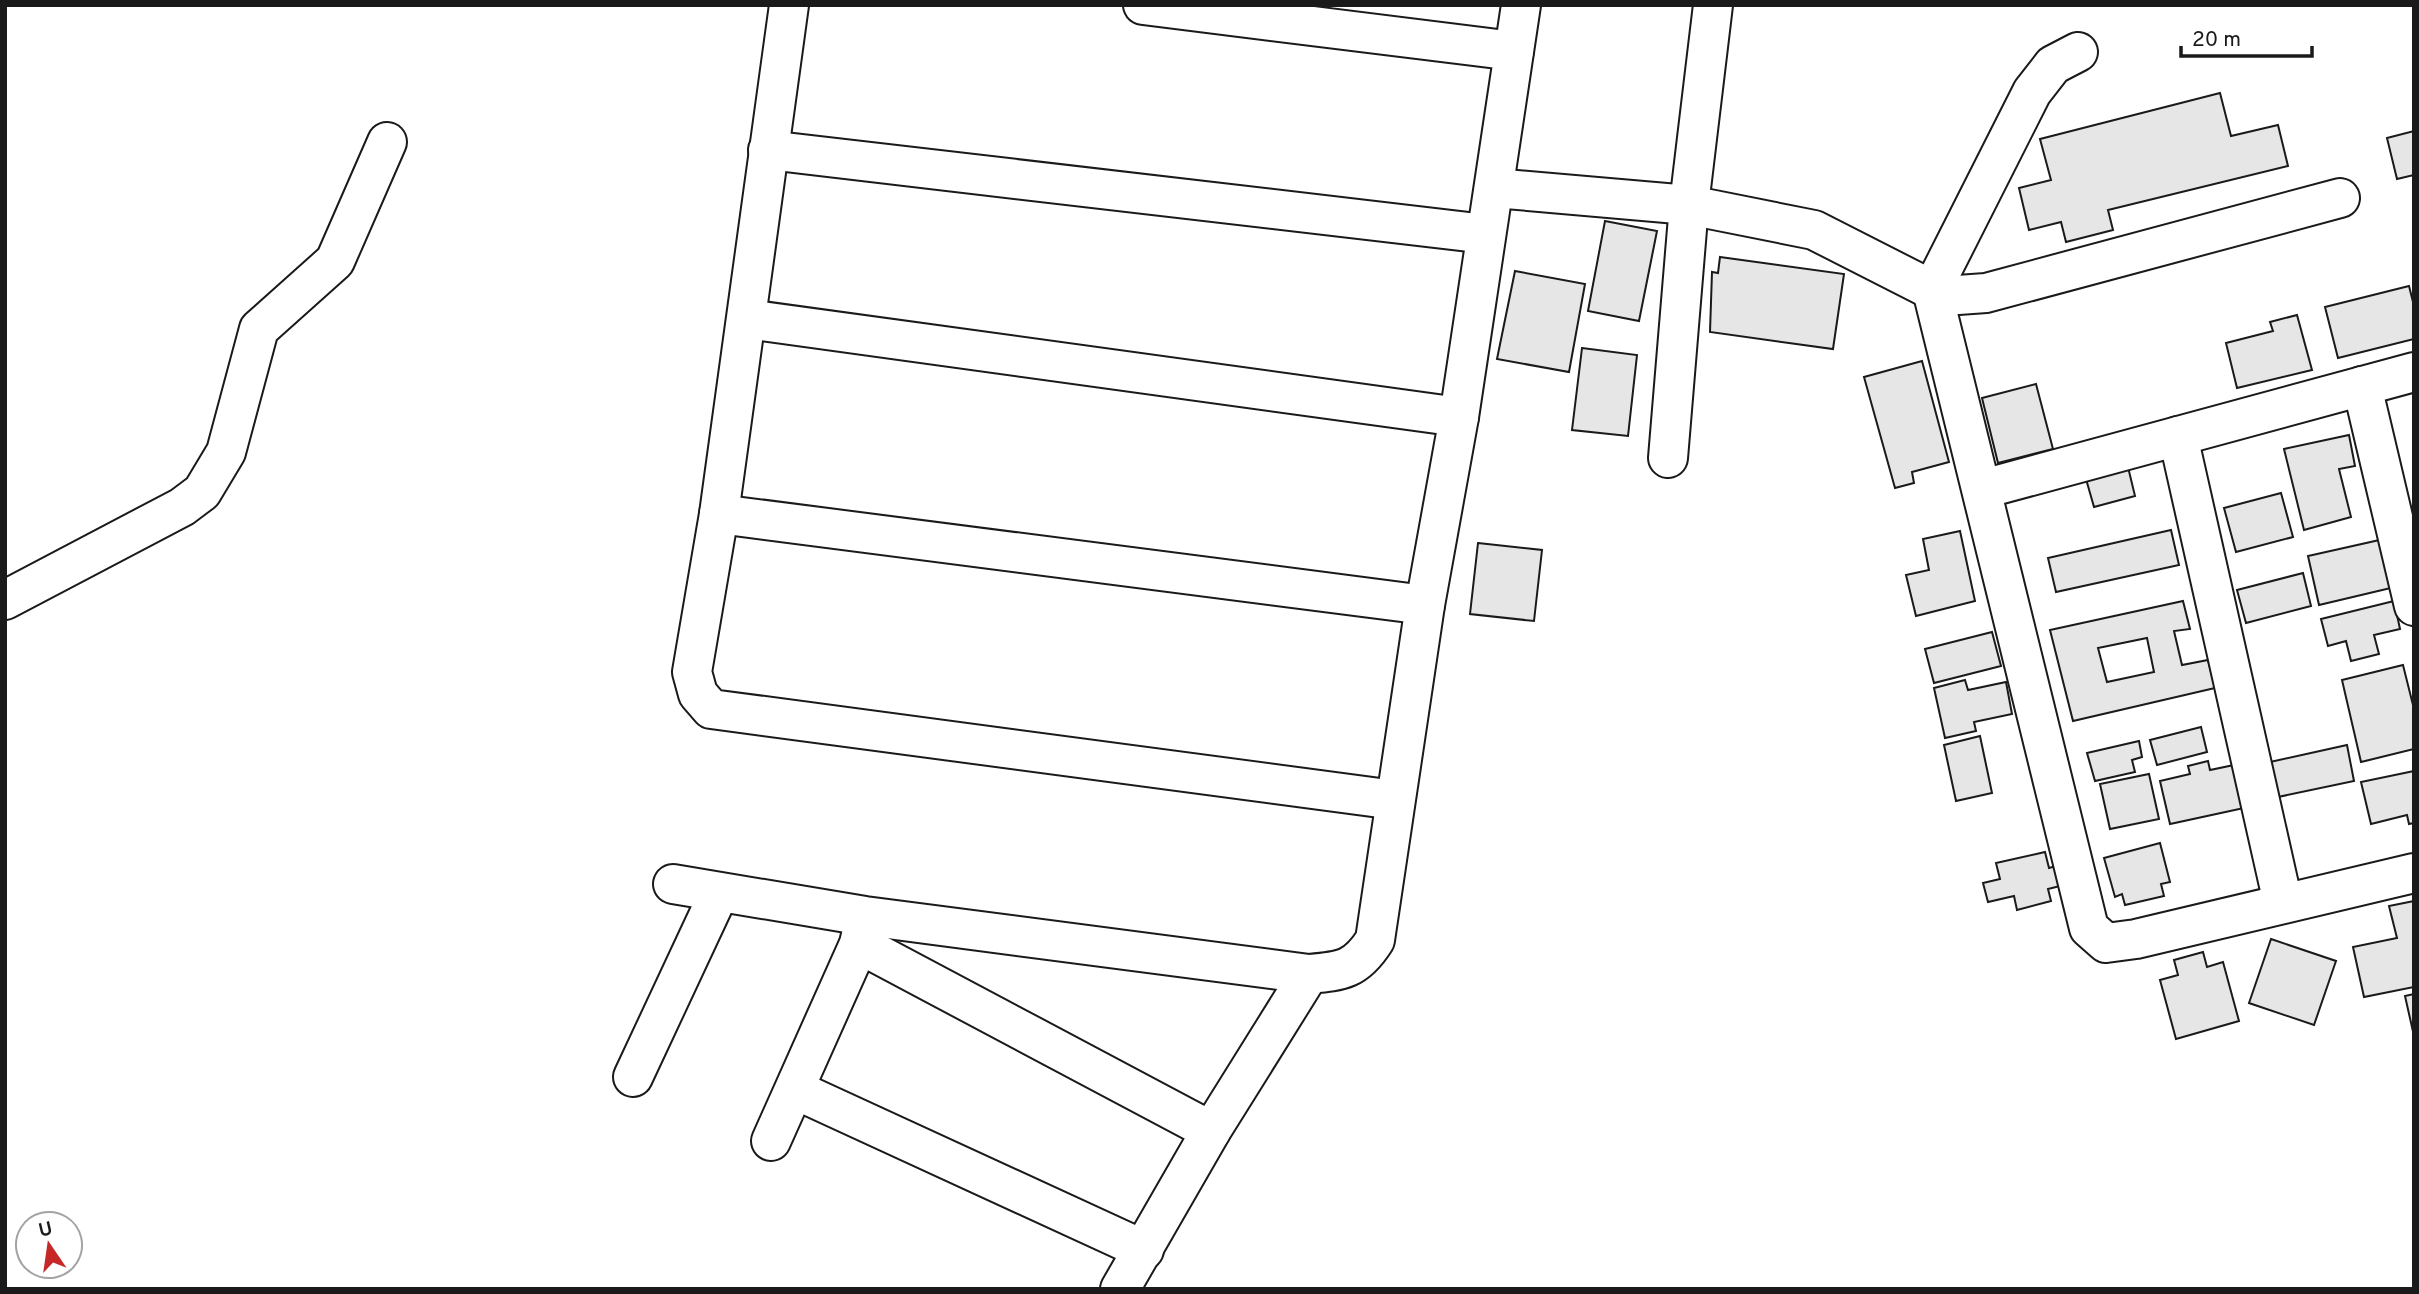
<svg xmlns="http://www.w3.org/2000/svg" width="2419" height="1294" font-family="Overpass,sans-serif">
	<rect width="100%" height="100%" fill="#fff"/>
	<g fill="#e6e6e6" stroke="#1a1a1a" stroke-width="2" fill-rule="evenodd">
		<path d="M2220,93L2231,136L2278,125L2288,166L2108,210L2113,230L2066,242L2061,222L2029,230L2019,188L2051,180L2040,139Z"/>
		<path d="M2414,131V175L2397,179L2387,138Z"/>
		<path d="M1605,221L1657,231L1639,321L1588,311Z"/>
		<path d="M1720,257L1844,274L1833,349L1710,332L1712,272L1718,273Z"/>
		<path d="M1515,271L1585,284L1569,372L1497,359Z"/>
		<path d="M2409,286L2414,306V339L2338,358L2325,307Z"/>
		<path d="M2297,315L2312,370L2237,388L2226,343L2273,331L2270,322Z"/>
		<path d="M1582,348L1637,355L1628,436L1572,430Z"/>
		<path d="M1922,361L1949,462L1912,472L1914,483L1895,488L1864,377Z"/>
		<path d="M2036,384L2053,449L1998,463L1982,398Z"/>
		<path d="M2349,435L2355,466L2339,469L2351,517L2304,530L2284,449Z"/>
		<path d="M2128,467L2135,496L2094,507L2086,479Z"/>
		<path d="M2281,493L2293,537L2236,552L2224,508Z"/>
		<path d="M2171,530L2179,565L2056,592L2048,558Z"/>
		<path d="M1960,531L1975,601L1916,616L1906,575L1929,570L1923,539Z"/>
		<path d="M2384,539L2395,587L2319,605L2308,556Z"/>
		<path d="M1478,543L1542,550L1534,621L1470,614Z"/>
		<path d="M2303,573L2311,606L2246,623L2237,590Z"/>
		<path d="M2183,601L2190,629L2174,631L2182,665L2208,660L2215,688L2073,721L2050,630ZM2147,638L2154,672L2107,682L2098,648Z"/>
		<path d="M2394,601L2400,629L2374,635L2379,654L2351,661L2346,641L2328,646L2321,619Z"/>
		<path d="M1992,632L2001,666L1934,683L1925,649Z"/>
		<path d="M2403,665L2414,709V749L2361,762L2342,680Z"/>
		<path d="M1965,680L1968,690L2006,682L2012,714L1974,722L1976,731L1945,738L1934,688Z"/>
		<path d="M2201,727L2207,752L2157,765L2150,740Z"/>
		<path d="M1980,736L1992,793L1956,801L1944,745Z"/>
		<path d="M2139,741L2142,757L2132,760L2135,772L2095,781L2087,753Z"/>
		<path d="M2347,745L2354,781L2278,797L2270,762Z"/>
		<path d="M2208,761L2210,770L2234,765L2244,808L2170,824L2160,781L2190,774L2188,766Z"/>
		<path d="M2414,771V823L2409,824L2407,815L2371,824L2361,782Z"/>
		<path d="M2149,774L2159,819L2110,829L2100,784Z"/>
		<path d="M2160,843L2170,882L2161,884L2164,896L2125,905L2122,894L2115,897L2104,858Z"/>
		<path d="M2045,852L2049,868L2056,866L2060,886L2048,889L2051,901L2017,910L2014,896L1988,902L1983,883L2000,879L1996,863Z"/>
		<path d="M2414,901V987L2364,997L2353,947L2397,938L2389,906Z"/>
		<path d="M2271,939L2336,961L2314,1025L2249,1003Z"/>
		<path d="M2203,952L2207,967L2223,962L2239,1021L2176,1039L2160,980L2178,975L2174,960Z"/>
		<path d="M2414,994V1036L2405,996Z"/>
	</g>
	<g fill="none" stroke-linecap="round" stroke-linejoin="round">
		<defs>
			<g id="minor">
				<path d="M789,5L719,514L692,672L698,694L711,709L1395,800"/>
				<path d="M1143,5L1514,51"/>
				<path d="M2078,52L2053,65L2032,92L1932,290L2089,928L2106,943L2136,939L2414,873"/>
				<path d="M768,150L1486,234"/>
				<path d="M1494,188L1689,205L1814,230L1932,290L1958,295L1986,293L2340,198"/>
				<path d="M747,319L1459,417"/>
				<path d="M2362,386L2414,606"/>
				<path d="M2178,436L2283,903"/>
				<path d="M1668,458L1689,205L1713,5"/>
				<path d="M1983,489L2414,372"/>
				<path d="M719,514L1425,605"/>
				<path d="M5,600L182,507L202,492L226,452L259,329L335,261L387,142"/>
				<path d="M673,884L865,916L1309,974C1342,971 1356,970 1375,940L1425,605L1459,417L1521,5"/>
				<path d="M859,944L1211,1131"/>
				<path d="M633,1077L719,893"/>
				<path d="M796,1090L1144,1250"/>
				<path d="M771,1141L859,944L864,921"/>
				<path d="M1120,1289L1211,1131L1309,974"/>
			</g>
		</defs>
		<use href="#minor" stroke="#1a1a1a" stroke-width="42"/>
		<use href="#minor" stroke="#fff" stroke-width="38"/>
	</g>
	<rect width="2419" height="1294" fill="none" stroke="#1a1a1a" stroke-width="14"/>
	<g transform="translate(49 1245) rotate(347)"><circle r="33" fill="#ffffff" stroke="#a3a3a3" stroke-width="2"/>
	<path d="M0-5L12 26L0 18L-12 26Z" fill="#c62828"/>
	<text y="-10" font-size="19" font-weight="bold" text-anchor="middle" fill="#1a1a1a">U</text>
	</g>
	<path d="M2181 46v10h131v-10" fill="none" stroke="#1a1a1a" stroke-width="3.5"/>
	<text x="2192" y="46" font-size="21" fill="#1a1a1a" stroke="#ffffff" stroke-width="5" paint-order="stroke">20 m</text>
</svg>
